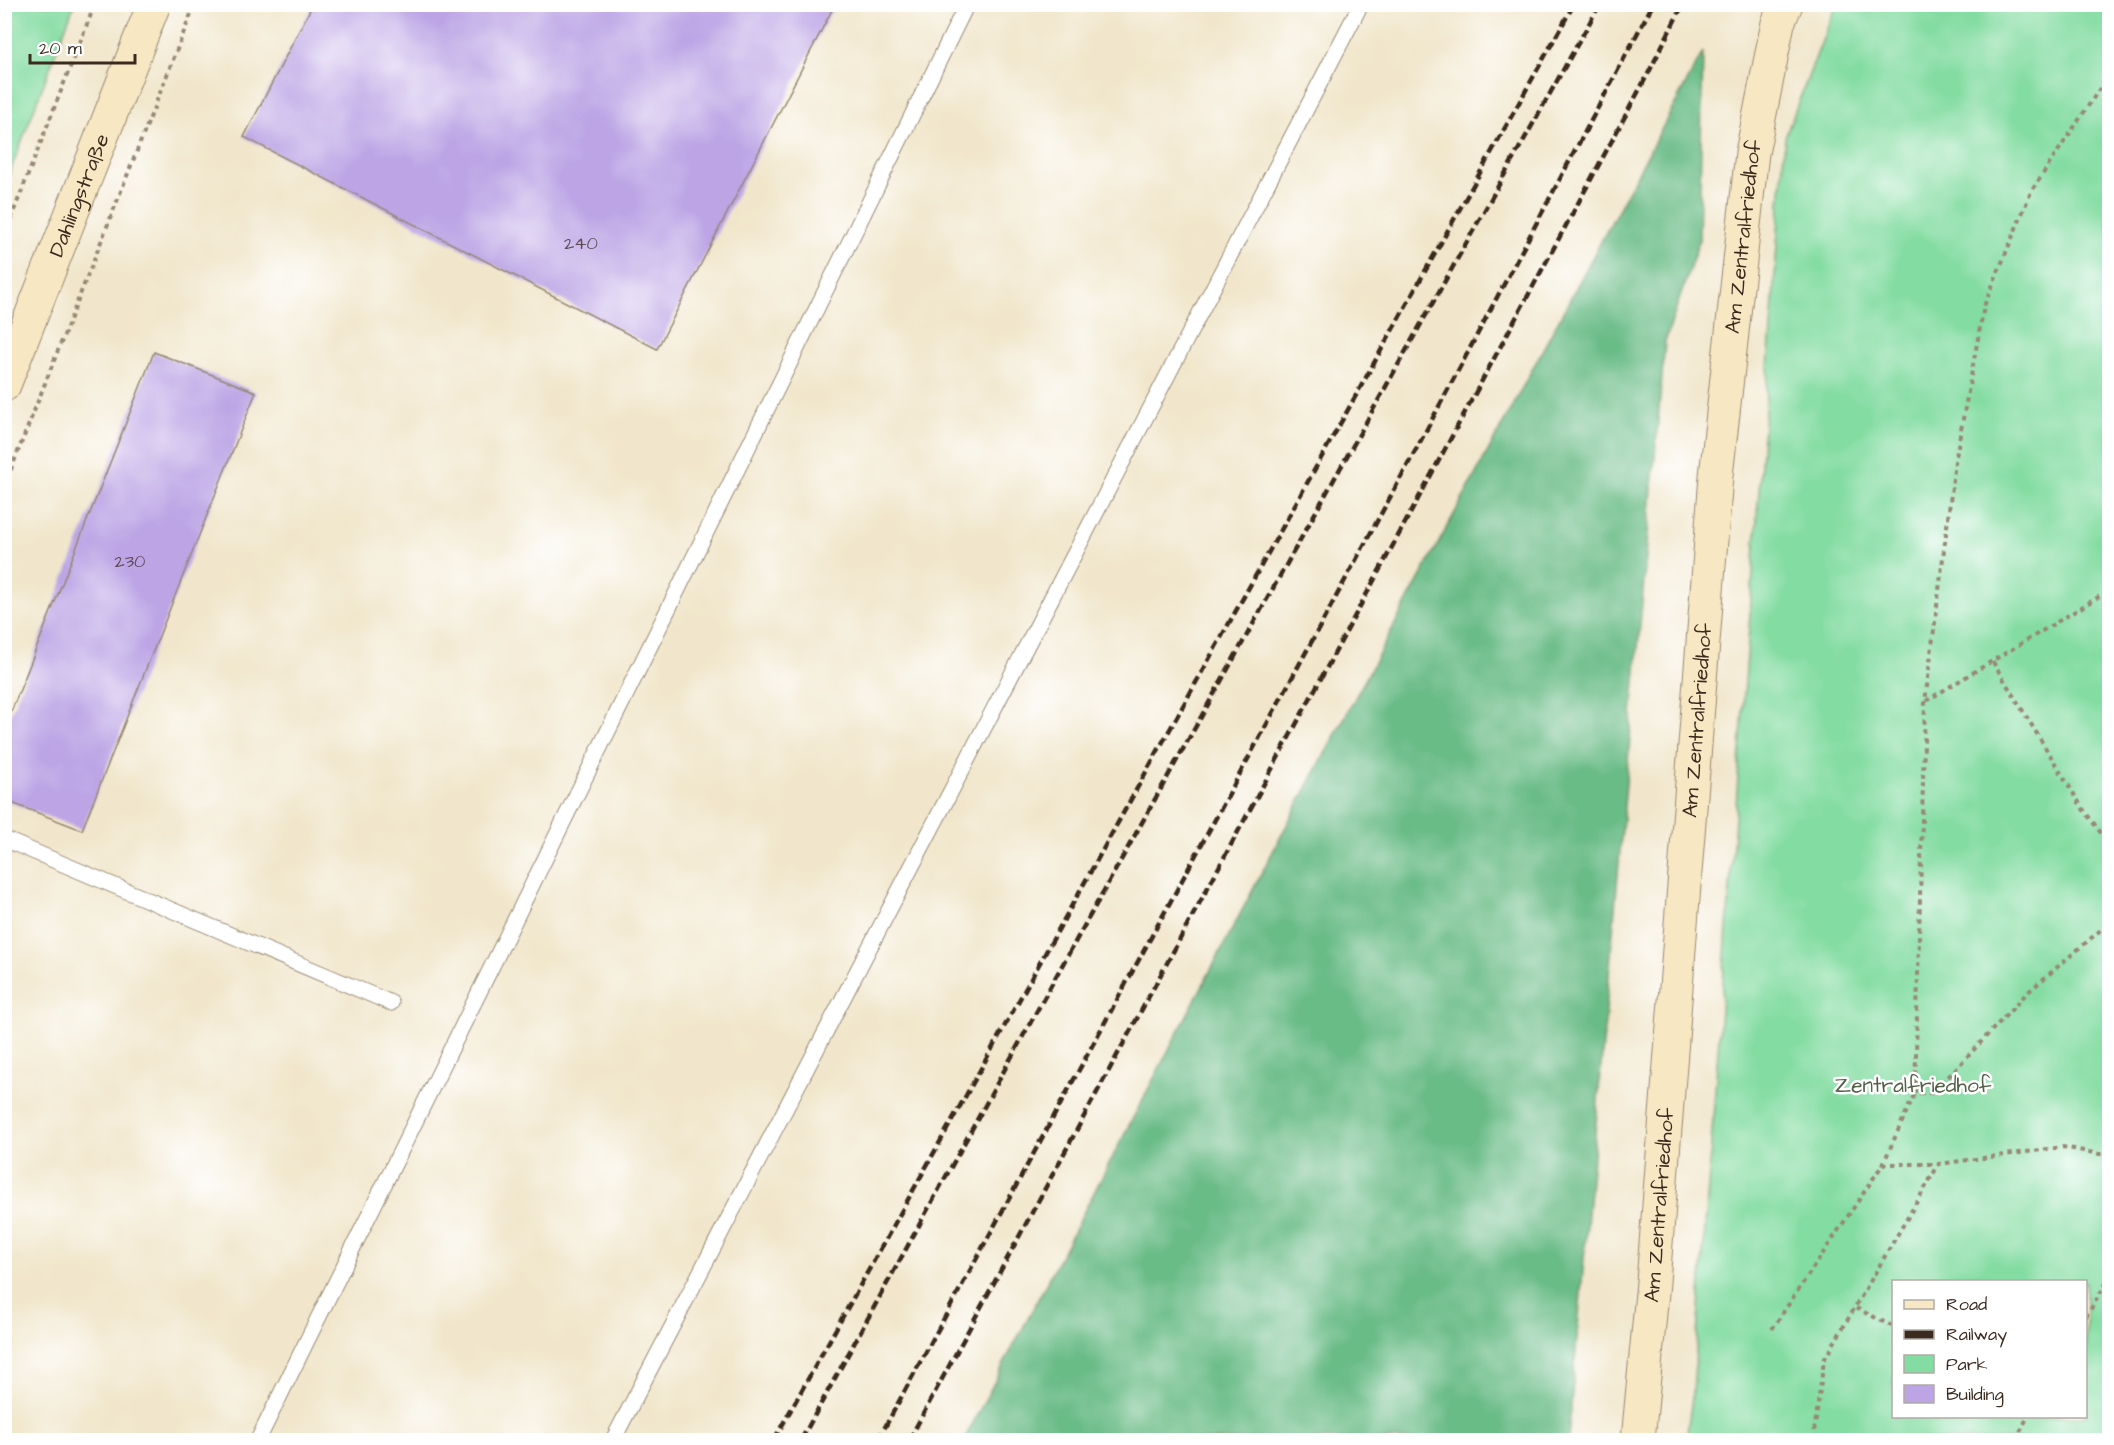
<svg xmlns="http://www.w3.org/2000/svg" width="2114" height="1445" font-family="'Architects Daughter',sans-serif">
	<rect width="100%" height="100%" fill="#fff"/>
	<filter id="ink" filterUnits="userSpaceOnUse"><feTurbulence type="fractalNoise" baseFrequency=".0167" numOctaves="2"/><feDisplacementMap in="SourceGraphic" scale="12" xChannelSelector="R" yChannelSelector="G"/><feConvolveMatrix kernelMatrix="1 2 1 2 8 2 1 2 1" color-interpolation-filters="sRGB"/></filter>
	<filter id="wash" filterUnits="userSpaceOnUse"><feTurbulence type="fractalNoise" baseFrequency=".008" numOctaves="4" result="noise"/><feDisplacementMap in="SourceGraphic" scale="24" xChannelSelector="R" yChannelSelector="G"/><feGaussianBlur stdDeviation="1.35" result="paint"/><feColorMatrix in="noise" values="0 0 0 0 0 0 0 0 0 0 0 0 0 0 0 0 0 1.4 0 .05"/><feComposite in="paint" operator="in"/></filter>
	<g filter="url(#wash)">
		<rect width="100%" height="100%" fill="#f1e6cb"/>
		<g fill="#83dca1" stroke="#5f8360" stroke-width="1.5" fill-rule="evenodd">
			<path d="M5,4L74,5L5,185L4,5Z"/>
			<path d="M1836,5H2109V1440H1686L1693,1391L1785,137ZM1894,1282H2086V1416H1894Z"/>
		</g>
		<path fill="#6abc87" stroke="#527352" stroke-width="1.5" d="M1703,52L1699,241L1665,342L1568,1440H964L1291,817Z"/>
		<g id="blocks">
			<g fill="#bca4e5">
				<path d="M313,4H835L657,349L244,137Z"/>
				<path d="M154,352L256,392L82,830L4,800V730Z"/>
			</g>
		</g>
	</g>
	<g filter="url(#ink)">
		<use href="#blocks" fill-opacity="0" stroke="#968874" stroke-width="1.5"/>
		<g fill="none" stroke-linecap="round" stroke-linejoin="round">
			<defs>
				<g id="lane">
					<path d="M4,839L391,1003"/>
					<path d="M258,1440L967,4"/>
					<path d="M613,1440L1361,4"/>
				</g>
				<g id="secondary">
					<path id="s1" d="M4,385L154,4"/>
					<path id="s2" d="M1638,1440L1653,1282L1716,476L1752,153L1778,23L1786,4"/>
				</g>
			</defs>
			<use href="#lane" stroke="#968874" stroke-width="17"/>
			<use href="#secondary" stroke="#968874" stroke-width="35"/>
			<g stroke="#968874" stroke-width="4" stroke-dasharray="4.5 4.5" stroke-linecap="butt">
				<path d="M2110,73L2031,192L1984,306L1955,462L1925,702L1915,1093H1933L2027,993L2110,922"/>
				<path d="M4,236L95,4"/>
				<path d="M4,487L195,4"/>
				<path d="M1993,662L2083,809L2110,845"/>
				<path d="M1926,701L2110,590"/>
				<path d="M1883,1164H1939L2063,1147L2110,1156"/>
				<path d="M1856,1308L1894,1327"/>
				<path d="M2086,1317L2110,1277"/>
				<path d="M1772,1329L1883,1164L1915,1093"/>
				<path d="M1813,1440L1824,1360L1939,1164"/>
				<path d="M2016,1440L2028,1416"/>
			</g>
			<use href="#lane" stroke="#fff" stroke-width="15"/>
			<use href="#secondary" stroke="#f7e8c3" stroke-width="33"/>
			<g stroke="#3b2a1e" stroke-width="4.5" stroke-dasharray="9 4.5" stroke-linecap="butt">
				<path d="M774,1440L1574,4"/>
				<path d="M801,1440L1055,978L1600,4"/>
				<path d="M878,1440L1419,444L1653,4"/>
				<path d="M909,1440L1649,72L1683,4"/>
			</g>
		</g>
	</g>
	<g text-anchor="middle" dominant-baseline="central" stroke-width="5" stroke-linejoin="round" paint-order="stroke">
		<g font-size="18" fill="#5b4850">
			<text x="581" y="243">240</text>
			<text x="130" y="561">230</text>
		</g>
		<g font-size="21" fill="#3b2a1e" stroke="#fff">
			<text stroke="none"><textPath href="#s1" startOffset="204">Dahlingstraße</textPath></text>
			<text stroke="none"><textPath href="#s2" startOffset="1208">Am Zentralfriedhof</textPath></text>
			<text stroke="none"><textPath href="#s2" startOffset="722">Am Zentralfriedhof</textPath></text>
			<text stroke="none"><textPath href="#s2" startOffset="236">Am Zentralfriedhof</textPath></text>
		</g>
		<g font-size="21" fill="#515f45" stroke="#fff">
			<text x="1913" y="1085">Zentralfriedhof</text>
		</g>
	</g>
	<rect width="2114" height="1445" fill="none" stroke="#fff" stroke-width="24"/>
	<rect x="1892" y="1280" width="195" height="138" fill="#ffffff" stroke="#b1aaa5" stroke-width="1.5"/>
	<rect x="1904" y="1300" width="30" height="9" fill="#f7e8c3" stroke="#b1aaa5" stroke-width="1.5"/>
	<text x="1946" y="1310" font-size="18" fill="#3b2a1e">Road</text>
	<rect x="1904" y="1330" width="30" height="9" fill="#3b2a1e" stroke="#b1aaa5" stroke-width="1.5"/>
	<text x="1946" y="1340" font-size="18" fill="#3b2a1e">Railway</text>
	<rect x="1904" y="1355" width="30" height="18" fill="#83dca1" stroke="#b1aaa5" stroke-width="1.5"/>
	<text x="1946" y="1370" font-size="18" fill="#3b2a1e">Park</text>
	<rect x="1904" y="1385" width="30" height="18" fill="#bca4e5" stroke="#b1aaa5" stroke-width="1.5"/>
	<text x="1946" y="1400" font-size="18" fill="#3b2a1e">Building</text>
	<path d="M30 54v9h105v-9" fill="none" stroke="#3b2a1e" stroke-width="3"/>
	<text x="39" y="54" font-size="18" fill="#3b2a1e" stroke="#ffffff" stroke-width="4.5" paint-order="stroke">20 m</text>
</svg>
